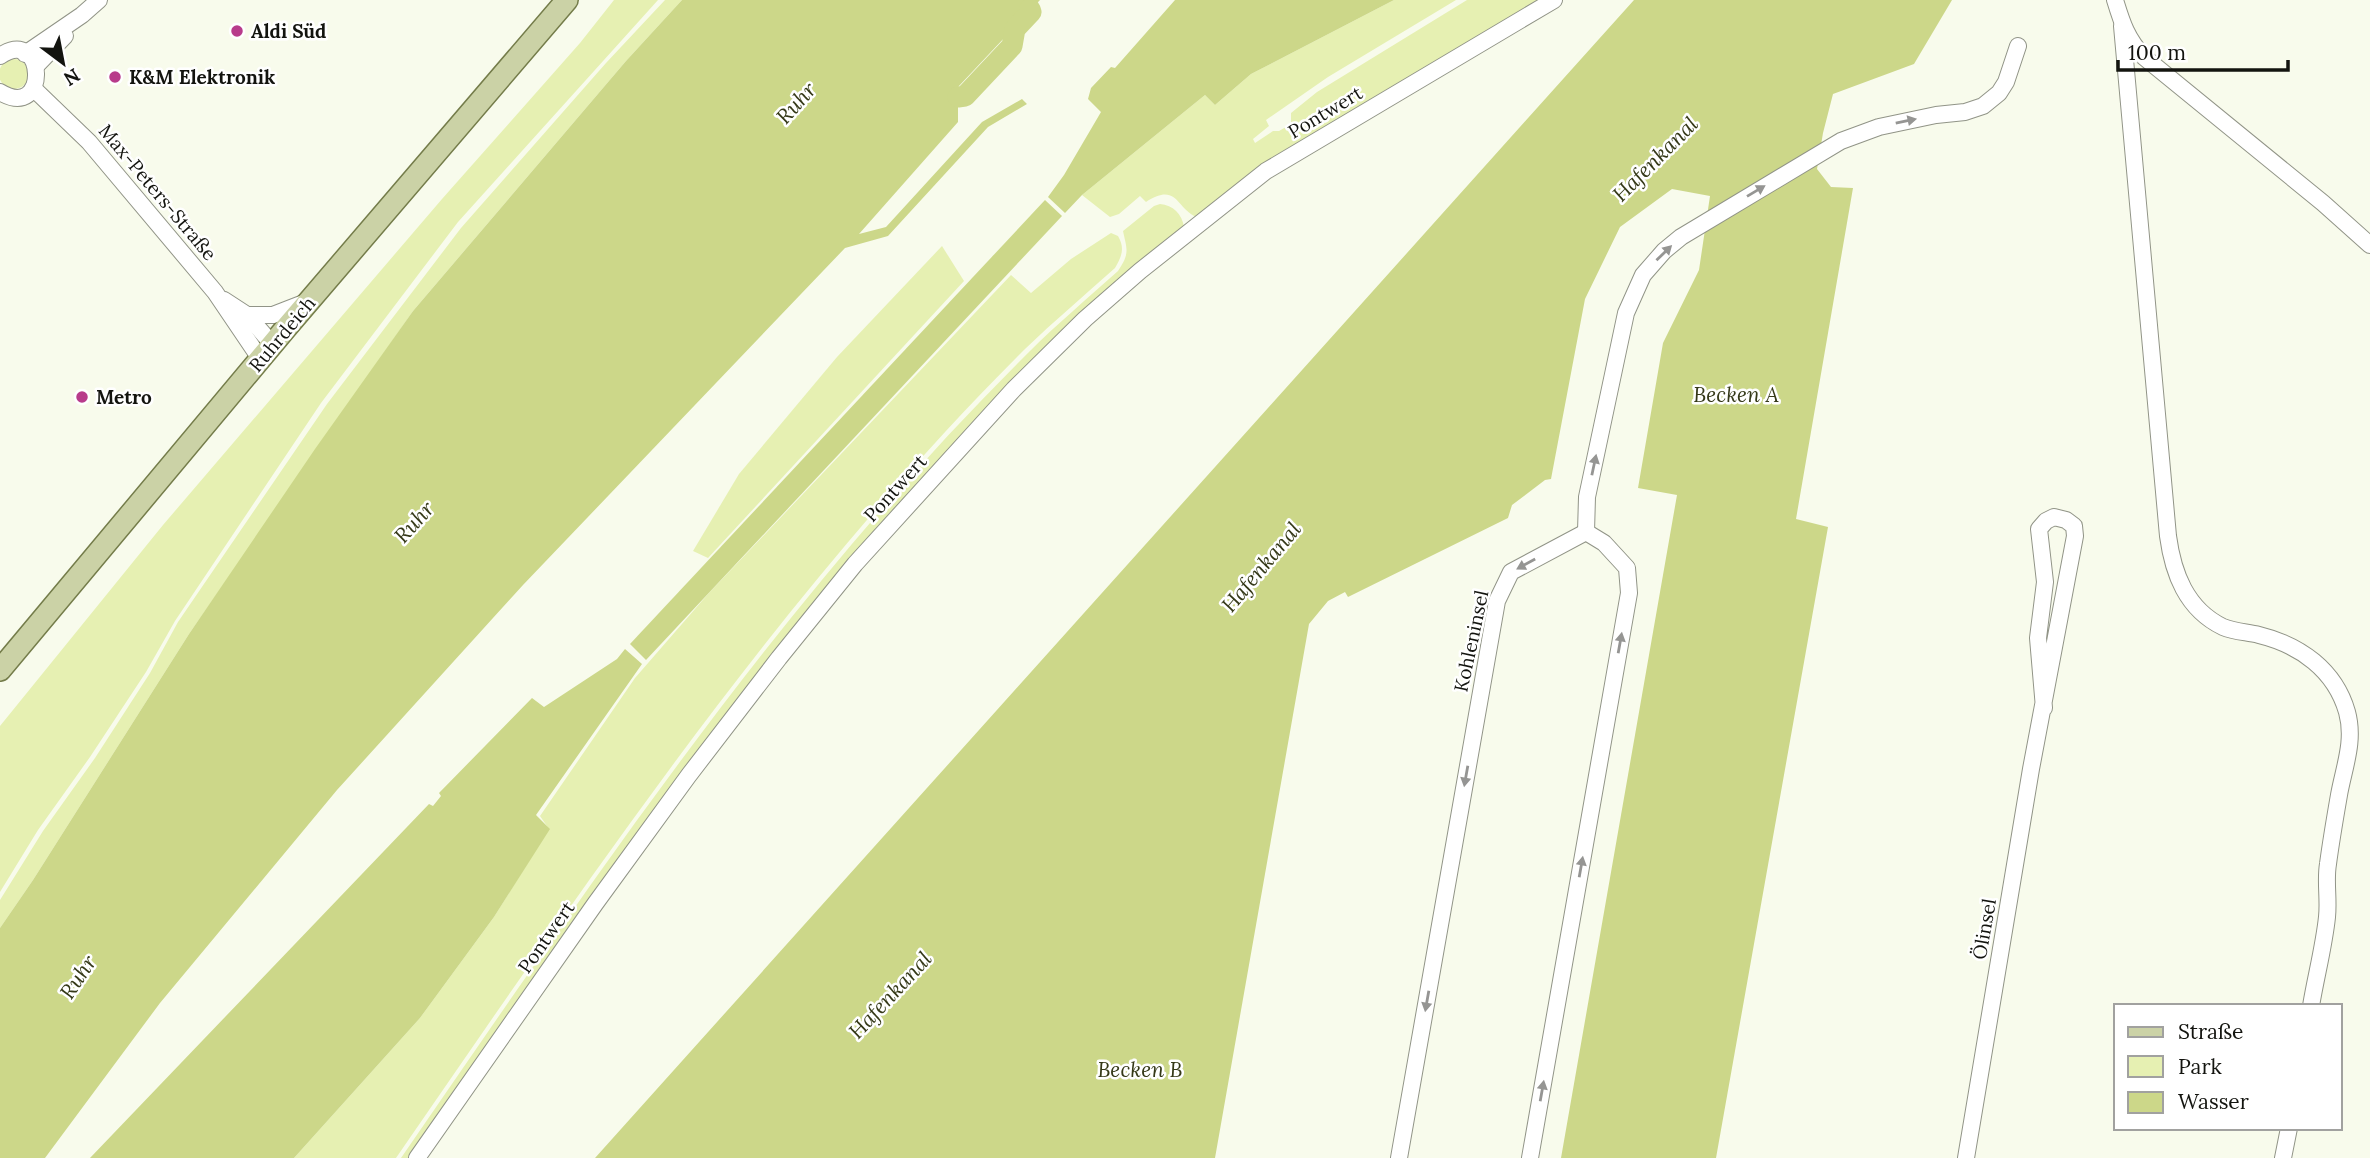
<svg xmlns="http://www.w3.org/2000/svg" width="2370" height="1158" font-family="Lora,serif">
	<rect width="100%" height="100%" fill="#f8fbec"/>
	<g fill="#e6f0b2">
		<path d="M614,0H658L458,222L321,403L175,621L146,672L90,757L38,830L0,892V726L163,525L442,199L580,43Z"/>
		<path d="M665,0H682L626,61L413,311L189,634L33,880L0,928V900L43,831L95,758L150,673L178,622L327,404L461,228L606,63Z"/>
		<path d="M1394,0H1456L1328,77L1266,120L1269,126L1253,139L1255,143L1273,131H1279L1291,124V113L1317,92L1467,0H1540L1196,217C1176,208 1177,182 1146,202L1140,196L1119,214L1110,217L1082,195L1205,95L1215,105L1251,74Z"/>
		<circle cx="14" cy="74" r="15"/>
		<path d="M1160,204C1173,205 1182,214 1184,227L850,561L411,1158H401C594,878 786,592 1029,352C1057,324 1088,298 1118,271C1130,253 1127,250 1123,231L1154,206Z"/>
		<path d="M1111,233L1118,236C1125,248 1122,256 1115,268C1085,295 1054,321 1025,349C782,591 590,877 396,1158H294L420,1018L494,917L549,829L540,816L635,678L708,594L1011,275L1031,293L1071,259Z"/>
		<path d="M942,246L964,281L708,558L693,551L739,474L837,357Z"/>
	</g>
	<g fill="#ccd789">
		<path d="M682,0H1040L958,87V122L859,234L886,227L982,122L1022,99L1027,104L988,127L888,236L845,248L523,585L337,790L160,1003L45,1158H0V928L33,880L189,634L315,449L413,311L626,61Z"/>
		<path d="M1175,0H1394L1251,74L1215,105L1205,95L1082,195L1065,213L1048,197L1064,175L1101,112L1088,99L1091,88L1111,67L1115,68Z"/>
		<path d="M1634,0H1952L1914,64L1833,94L1823,133L1817,169L1831,187L1853,188L1796,519L1828,527L1716,1158H1561L1677,495L1638,488L1663,343L1699,270L1710,196L1672,189L1620,227L1585,299L1551,479L1545,480L1512,505L1508,518L1348,597L1345,592L1328,601L1309,624L1215,1158H595Z"/>
		<path d="M1045,200L1062,216L646,660L630,644Z"/>
		<path d="M625,649L642,664L536,815L550,829L494,917L420,1018L294,1158H90L429,804L433,806L441,796L439,793L532,698L544,707L617,659Z"/>
	</g>
	<g fill="none" stroke-linecap="round" stroke-linejoin="round">
		<path stroke="#ccd789" stroke-width="21" d="M958,97L965,96L1012,46L1015,29L1031,12L1030,9"/>
		<defs>
			<g id="minor">
				<path d="M2115,0C2122,23 2127,39 2144,57L2323,203L2370,245"/>
				<path d="M2122,26L2168,536C2173,573 2186,609 2223,627C2235,632 2247,632 2259,635C2300,645 2335,670 2347,712C2355,741 2344,767 2339,795C2335,818 2331,841 2328,864C2325,881 2329,899 2327,917C2324,946 2316,976 2311,1006"/>
				<path d="M25,54L82,15L99,0"/>
				<path d="M0,56C46,25 50,122 0,92"/>
				<path d="M36,66L65,36"/>
				<path d="M33,88L89,142L215,292L261,360"/>
				<path d="M224,300L247,315L273,345"/>
				<path d="M247,315H273L309,301"/>
				<path d="M1586,532L1587,497L1626,313L1643,275L1664,251L1681,237L1841,141L1879,127L1936,115L1965,112L1983,106L1999,93L2006,82L2018,46"/>
				<path d="M417,1158L595,904L689,775L779,658L855,564L1014,389L1085,319L1140,271L1266,171L1554,0"/>
				<path d="M1399,1158L1497,601L1511,572L1586,532"/>
				<path d="M1530,1158L1629,593L1627,568L1604,543L1586,532"/>
				<path d="M1966,1158L2031,769L2075,536L2074,526L2066,520L2054,517L2046,521L2039,529L2045,582L2038,638L2044,708"/>
				<path d="M2283,1158L2289,1128"/>
			</g>
			<path id="major" d="M0,670L286,328L567,0"/>
		</defs>
		<use href="#minor" stroke="#919487" stroke-width="18"/>
		<use href="#major" stroke="#747c4a" stroke-width="24"/>
		<use href="#minor" stroke="#fff" stroke-width="16"/>
		<use href="#major" stroke="#cbd2a6" stroke-width="21"/>
	</g>
	<defs><path id="oneway-solid" d="M-6-.8H1V-3.2L6.5 0L1 3.2V.8H-6Z" transform="scale(1.75)"/></defs>
	<g fill="#959593">
		<use href="#oneway-solid" transform="translate(1906 121) rotate(-12)"/>
		<use href="#oneway-solid" transform="translate(1756 191) rotate(-31)"/>
		<use href="#oneway-solid" transform="translate(1664 253) rotate(-44)"/>
		<use href="#oneway-solid" transform="translate(1594 465) rotate(-78)"/>
		<use href="#oneway-solid" transform="translate(1526 564) rotate(151)"/>
		<use href="#oneway-solid" transform="translate(1620 643) rotate(-80)"/>
		<use href="#oneway-solid" transform="translate(1466 776) rotate(100)"/>
		<use href="#oneway-solid" transform="translate(1581 867) rotate(-80)"/>
		<use href="#oneway-solid" transform="translate(1427 1001) rotate(100)"/>
		<use href="#oneway-solid" transform="translate(1542 1091) rotate(-80)"/>
	</g>
	<g fill="#b83b8b" stroke="#fff" stroke-width="2.5">
		<circle cx="237" cy="31" r="7"/>
		<circle cx="115" cy="77" r="7"/>
		<circle cx="82" cy="397" r="7"/>
	</g>
	<g text-anchor="middle" dominant-baseline="central" stroke-width="5" stroke-linejoin="round" paint-order="stroke">
		<g font-size="19" font-weight="bold" fill="#13140f" stroke="#fff" text-anchor="start">
			<text x="251" y="31">Aldi Süd</text>
			<text x="129" y="77">K&amp;M Elektronik</text>
			<text x="96" y="397">Metro</text>
		</g>
		<g font-size="19" fill="#13140f" stroke="#fff">
			<text transform="translate(1325 112) rotate(-31)">Pontwert</text>
			<text transform="translate(158 192) rotate(50)">Max-Peters-Straße</text>
			<text transform="translate(282 334) rotate(-50)">Ruhrdeich</text>
			<text transform="translate(895 488) rotate(-48)">Pontwert</text>
			<text transform="translate(1471 641) rotate(-78)">Kohleninsel</text>
			<text transform="translate(1984 929) rotate(-80)">Ölinsel</text>
			<text transform="translate(546 937) rotate(-55)">Pontwert</text>
		</g>
		<g font-size="21" font-style="italic" fill="#353918" stroke="#fff">
			<text transform="translate(796 103) rotate(-48)">Ruhr</text>
			<text transform="translate(1655 159) rotate(-45)">Hafenkanal</text>
			<text x="1736" y="394">Becken A</text>
			<text transform="translate(414 522) rotate(-48)">Ruhr</text>
			<text transform="translate(1261 567) rotate(-50)">Hafenkanal</text>
			<text transform="translate(78 977) rotate(-56)">Ruhr</text>
			<text transform="translate(890 995) rotate(-47)">Hafenkanal</text>
			<text x="1140" y="1069">Becken B</text>
		</g>
	</g>
	<rect x="2114" y="1004" width="228" height="126" fill="#ffffff" stroke="#a1a19f" stroke-width="2"/>
	<rect x="2128" y="1027" width="35" height="10" fill="#cbd2a6" stroke="#a1a19f" stroke-width="2"/>
	<text x="2178" y="1039" font-size="21" fill="#13140f">Straße</text>
	<rect x="2128" y="1056" width="35" height="21" fill="#e6f0b2" stroke="#a1a19f" stroke-width="2"/>
	<text x="2178" y="1074" font-size="21" fill="#13140f">Park</text>
	<rect x="2128" y="1092" width="35" height="21" fill="#ccd789" stroke="#a1a19f" stroke-width="2"/>
	<text x="2178" y="1109" font-size="21" fill="#13140f">Wasser</text>
	<g transform="translate(63 63) rotate(148)" stroke="#ffffff" stroke-width="5" paint-order="stroke">
	<path d="M0-5L12 26L0 18L-12 26Z" fill="#13140f"/>
	<text y="-10" font-size="19" font-weight="bold" text-anchor="middle" fill="#13140f">N</text>
	</g>
	<path d="M2118 60v10h170v-10" fill="none" stroke="#13140f" stroke-width="3.5"/>
	<text x="2128" y="60" font-size="21" fill="#13140f" stroke="#ffffff" stroke-width="5" paint-order="stroke">100 m</text>
</svg>
